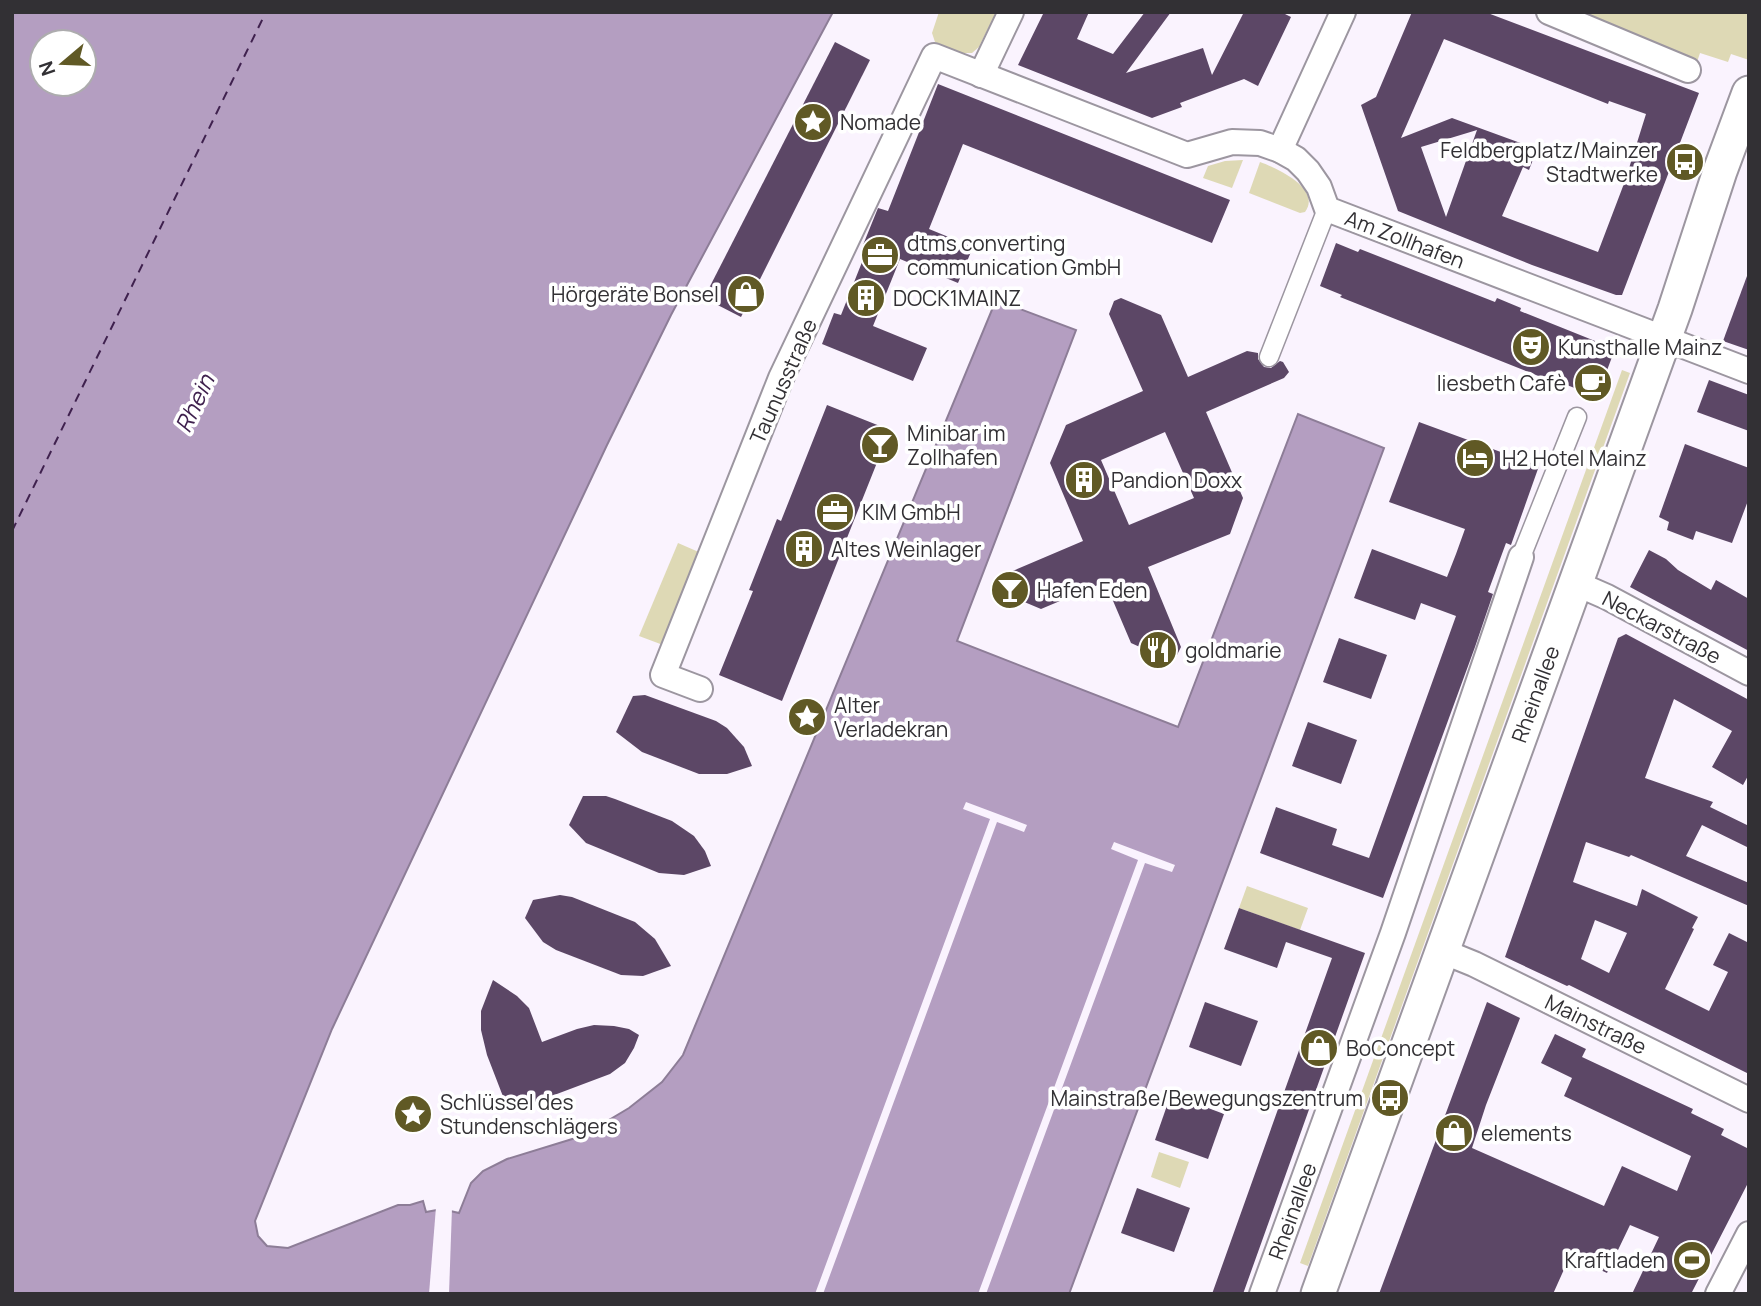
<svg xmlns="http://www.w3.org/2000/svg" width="1761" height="1306" font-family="Manrope,sans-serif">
	<rect width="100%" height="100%" fill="#faf3fe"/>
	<g fill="#ded9b5">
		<path d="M939,12H996L979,47L972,53H962L935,42L932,33Z"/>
		<path d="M1551,12H1749V60L1731,54L1728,62L1700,53L1694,71Z"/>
		<path d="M1243,160L1232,188L1203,178L1208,166L1225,161Z"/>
		<path d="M1260,162C1277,168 1322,189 1305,212L1300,213L1249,193Z"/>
		<path d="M1622,370L1630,373L1308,1266L1300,1263Z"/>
		<path d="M678,543L701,553L663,645L639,636Z"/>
		<path d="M1247,886L1308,908L1300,930L1239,908Z"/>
		<path d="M1159,1152L1189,1162L1180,1188L1151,1177Z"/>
	</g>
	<path fill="#b49ec1" stroke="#8d7d97" stroke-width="2" fill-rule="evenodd" d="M12,12H833L671,315L607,445L332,1029L255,1221L258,1236L267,1246L288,1248L398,1205H410L423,1201L426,1212L442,1209L459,1213L471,1183L483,1171L507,1159L582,1136L629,1108L662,1082L683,1055L996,300L1076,330L957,641L1178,727L1298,414L1384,448L1069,1294H12ZM42,42H84V84H42Z"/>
	<g fill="#faf3fe">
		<path d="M966,802L1027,825L1024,832L997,822L823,1294H815L990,819L963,809Z"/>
		<path d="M1114,842L1175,865L1172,872L1145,863L986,1294H978L1138,860L1111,849Z"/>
		<path d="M441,1206L452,1208L449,1294H429L436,1207Z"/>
	</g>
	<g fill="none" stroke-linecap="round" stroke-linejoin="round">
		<path stroke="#3f214e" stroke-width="2" stroke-dasharray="9 7" stroke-linecap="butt" d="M12,531L266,12"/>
	</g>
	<g fill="#5c4766" fill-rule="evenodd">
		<path d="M1044,12H1089L1077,39L1113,54L1145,12H1171L1126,73L1203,48L1212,75L1244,12H1281L1291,17L1258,86L1244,79L1180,103L1182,107L1152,118L1018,65Z"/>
		<path d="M1412,12H1485L1699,93L1622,295H1616L1532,265L1398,211L1361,105L1376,97ZM1444,39L1608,104L1609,101L1646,114L1625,181L1598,252L1502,216L1523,167L1529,170L1537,149L1452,118L1401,138ZM1477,130L1446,217L1421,147Z"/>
		<path d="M835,42L870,60L741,317L704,298Z"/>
		<path d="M938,84L1230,200L1212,243L963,144L929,229L973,247L958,283L900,259L873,326L927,348L913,381L822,344L834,313L841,315L868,247L863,245L878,208L888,211Z"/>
		<path d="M1336,243L1358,252L1360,249L1495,302L1497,298L1521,308L1520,311L1615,349L1597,397L1562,383L1558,391L1538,383L1541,377L1340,297L1342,295L1320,286Z"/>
		<path d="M1747,276L1749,277V350L1723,341Z"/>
		<path d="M1121,298L1161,315L1188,377L1247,351L1258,353V359L1264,367L1271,368L1280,361L1283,362L1289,372L1284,378L1206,412L1243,498L1230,534L1148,567L1181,647L1175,659L1164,658L1131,643L1105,582L1041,609L1005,594L999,585L1003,575L1083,541L1050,463L1066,425L1143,391L1109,314L1114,301ZM1165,432L1194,498L1129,525L1101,460Z"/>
		<path d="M1709,380L1749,395V431L1697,412Z"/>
		<path d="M827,405L890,430L782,701L719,675L753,591L749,590L777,519L781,521Z"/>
		<path d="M1419,422L1539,466L1511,545L1506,543L1488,592L1493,594L1475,647L1383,898L1260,853L1276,807L1337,829L1332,845L1369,858L1456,616L1421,603L1415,620L1354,598L1372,549L1447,577L1456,554L1465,529L1389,502Z"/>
		<path d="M1685,444L1749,468V498L1732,543L1696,531L1693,540L1667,530L1669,522L1659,517Z"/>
		<path d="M1649,550L1666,559L1678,570L1711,590L1716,580L1749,599V651L1630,587Z"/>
		<path d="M1626,634L1749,700V774L1743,785L1712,767L1732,731L1674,699L1645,778L1713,802L1710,807L1749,826V848L1702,825L1686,856L1749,883V906L1631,855L1629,857L1586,842L1573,882L1637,906L1642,889L1698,917L1692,928L1694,929L1665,989L1709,1011L1728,972L1713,965L1729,933L1749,943V1074L1569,985L1567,986L1505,957L1618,638ZM1595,920L1627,933L1609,973L1581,959Z"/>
		<path d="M1339,638L1387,655L1371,699L1323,682Z"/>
		<path d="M645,695L716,721L727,728L744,747L752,766L727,774H699L642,752L616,732L633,696Z"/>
		<path d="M1308,722L1357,740L1341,784L1292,766Z"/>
		<path d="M583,796H606L615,799L672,821L694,836L705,851L711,866L684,875L659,873L586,843L569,825Z"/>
		<path d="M560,895L572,897L635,922L655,939L671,966L643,976L621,975L556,950L543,942L525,918L533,900Z"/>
		<path d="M1239,908L1365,953L1243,1294H1212L1332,958L1286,942L1277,968L1224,949Z"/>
		<path d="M493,980L517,996L529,1008L542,1042L577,1029L594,1025L614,1026L629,1029L639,1035L634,1048L625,1063L610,1074L509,1112L487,1055L481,1030V1011Z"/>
		<path d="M1205,1002L1258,1021L1241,1066L1189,1047Z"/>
		<path d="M1487,1002L1520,1018L1486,1105L1472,1148L1604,1206L1622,1166L1677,1191L1691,1156L1564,1096L1572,1078L1541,1063L1555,1034L1586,1049L1582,1057L1693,1109L1691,1113L1724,1129L1721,1135L1749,1149V1181L1691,1294H1632L1659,1237L1630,1225L1607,1273L1570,1256L1553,1294H1379Z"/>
		<path d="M1171,1094L1224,1114L1208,1159L1155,1140Z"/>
		<path d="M1137,1188L1190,1208L1174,1252L1121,1233Z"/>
	</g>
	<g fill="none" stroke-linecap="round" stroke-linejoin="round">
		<defs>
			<g id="pedestrian">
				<path d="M1269,357L1327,209"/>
				<path d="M1521,557L1577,417"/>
			</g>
			<g id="minor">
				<path d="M1549,12L1688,70"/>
				<path d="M981,75L1011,12"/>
				<path d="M1280,150L1343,12"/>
				<path d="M1575,583L1607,597L1749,673"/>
				<path d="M700,689L663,675L781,378L934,56L1187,155L1232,142L1260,143L1280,150L1296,159L1308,171L1319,187L1327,209L1749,371"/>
				<path d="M1442,951L1474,964L1749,1100"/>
				<path d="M1262,1294L1393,933L1521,557"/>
				<path d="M1718,1294L1749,1234"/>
			</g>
			<path id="secondary" d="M1318,1294L1675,309L1720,171L1749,93"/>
		</defs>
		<use href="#pedestrian" stroke="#9c96a0" stroke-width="21"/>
		<use href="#minor" stroke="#9c96a0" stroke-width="28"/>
		<use href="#secondary" stroke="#9c96a0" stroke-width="37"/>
		<use href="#pedestrian" stroke="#fff" stroke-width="18"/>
		<use href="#minor" stroke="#fff" stroke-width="24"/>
		<use href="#secondary" stroke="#fff" stroke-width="33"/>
	</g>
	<defs>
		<symbol id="sight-disc" viewBox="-11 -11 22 22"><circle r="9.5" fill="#605925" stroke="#fff"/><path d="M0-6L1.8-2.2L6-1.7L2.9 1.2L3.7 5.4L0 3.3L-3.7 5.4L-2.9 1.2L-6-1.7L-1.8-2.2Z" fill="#fff"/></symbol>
		<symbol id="bus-disc" viewBox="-11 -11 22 22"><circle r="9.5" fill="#605925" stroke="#fff"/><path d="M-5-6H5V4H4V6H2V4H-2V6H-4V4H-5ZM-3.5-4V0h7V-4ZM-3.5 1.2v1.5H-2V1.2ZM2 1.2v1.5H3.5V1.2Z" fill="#fff"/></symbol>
		<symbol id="office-disc" viewBox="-11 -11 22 22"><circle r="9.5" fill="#605925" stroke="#fff"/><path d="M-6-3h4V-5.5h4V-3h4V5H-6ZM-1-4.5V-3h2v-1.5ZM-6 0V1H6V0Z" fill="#fff"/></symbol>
		<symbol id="shop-disc" viewBox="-11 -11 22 22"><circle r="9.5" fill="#605925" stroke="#fff"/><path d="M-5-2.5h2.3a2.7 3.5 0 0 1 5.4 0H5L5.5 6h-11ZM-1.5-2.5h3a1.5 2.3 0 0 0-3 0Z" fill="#fff"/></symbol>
		<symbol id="building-disc" viewBox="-11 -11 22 22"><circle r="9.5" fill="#605925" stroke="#fff"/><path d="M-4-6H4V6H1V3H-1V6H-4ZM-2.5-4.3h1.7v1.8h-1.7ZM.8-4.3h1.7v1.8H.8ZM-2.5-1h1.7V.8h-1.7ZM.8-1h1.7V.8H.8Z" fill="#fff"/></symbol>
		<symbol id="theatre-disc" viewBox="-11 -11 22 22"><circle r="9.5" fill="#605925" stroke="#fff"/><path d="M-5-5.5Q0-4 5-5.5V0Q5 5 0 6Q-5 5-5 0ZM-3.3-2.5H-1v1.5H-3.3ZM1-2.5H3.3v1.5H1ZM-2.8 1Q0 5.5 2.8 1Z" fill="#fff"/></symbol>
		<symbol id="cafe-disc" viewBox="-11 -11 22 22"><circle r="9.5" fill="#605925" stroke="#fff"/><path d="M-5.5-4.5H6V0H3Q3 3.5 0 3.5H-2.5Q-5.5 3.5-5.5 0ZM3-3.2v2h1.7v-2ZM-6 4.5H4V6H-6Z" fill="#fff"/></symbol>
		<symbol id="bar-disc" viewBox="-11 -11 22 22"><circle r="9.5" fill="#605925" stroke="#fff"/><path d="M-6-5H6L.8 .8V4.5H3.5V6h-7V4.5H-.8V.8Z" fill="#fff"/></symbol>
		<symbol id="hotel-disc" viewBox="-11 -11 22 22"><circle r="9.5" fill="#605925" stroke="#fff"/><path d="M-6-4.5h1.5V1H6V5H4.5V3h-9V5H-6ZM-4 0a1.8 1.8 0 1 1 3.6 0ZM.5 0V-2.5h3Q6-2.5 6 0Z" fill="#fff"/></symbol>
		<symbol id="restaurant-disc" viewBox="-11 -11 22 22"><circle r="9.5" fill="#605925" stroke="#fff"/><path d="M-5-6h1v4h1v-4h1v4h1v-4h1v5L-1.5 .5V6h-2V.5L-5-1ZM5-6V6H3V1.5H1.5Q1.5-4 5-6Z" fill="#fff"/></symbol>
		<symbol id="stadium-disc" viewBox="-11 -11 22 22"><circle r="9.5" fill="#605925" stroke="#fff"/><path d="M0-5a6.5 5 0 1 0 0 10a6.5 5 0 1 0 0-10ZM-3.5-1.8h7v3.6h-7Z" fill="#fff"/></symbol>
	</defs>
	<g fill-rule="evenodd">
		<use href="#sight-disc" x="791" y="100" width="44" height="44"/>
		<use href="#bus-disc" x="1663" y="140" width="44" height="44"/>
		<use href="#office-disc" x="858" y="233" width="44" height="44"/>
		<use href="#shop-disc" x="724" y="272" width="44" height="44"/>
		<use href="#building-disc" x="844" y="276" width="44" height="44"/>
		<use href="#theatre-disc" x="1509" y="325" width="44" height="44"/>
		<use href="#cafe-disc" x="1571" y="361" width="44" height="44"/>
		<use href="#bar-disc" x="858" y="423" width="44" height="44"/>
		<use href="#hotel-disc" x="1453" y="436" width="44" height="44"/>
		<use href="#building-disc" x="1062" y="458" width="44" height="44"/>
		<use href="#office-disc" x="813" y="490" width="44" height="44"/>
		<use href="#building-disc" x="782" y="527" width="44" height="44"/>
		<use href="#bar-disc" x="988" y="568" width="44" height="44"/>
		<use href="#restaurant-disc" x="1136" y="628" width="44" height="44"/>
		<use href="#sight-disc" x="785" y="695" width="44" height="44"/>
		<use href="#shop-disc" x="1297" y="1026" width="44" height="44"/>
		<use href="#bus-disc" x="1368" y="1076" width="44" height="44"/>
		<use href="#sight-disc" x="391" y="1092" width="44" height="44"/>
		<use href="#shop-disc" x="1432" y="1111" width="44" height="44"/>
		<use href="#stadium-disc" x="1670" y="1238" width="44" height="44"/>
	</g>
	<g text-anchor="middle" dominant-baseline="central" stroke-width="7" stroke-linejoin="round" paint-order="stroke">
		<g font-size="21" fill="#323034" stroke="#fff" text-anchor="start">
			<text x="840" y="122">Nomade</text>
			<text x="1658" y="150" text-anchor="end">Feldbergplatz/Mainzer<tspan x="1658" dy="24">Stadtwerke</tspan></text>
			<text x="907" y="243">dtms converting<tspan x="907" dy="24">communication GmbH</tspan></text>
			<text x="719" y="294" text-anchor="end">Hörgeräte Bonsel</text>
			<text x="893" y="298">DOCK1MAINZ</text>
			<text x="1558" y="347">Kunsthalle Mainz</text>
			<text x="1566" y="383" text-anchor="end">liesbeth Cafè</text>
			<text x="907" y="433">Minibar im<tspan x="907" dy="24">Zollhafen</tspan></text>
			<text x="1502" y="458">H2 Hotel Mainz</text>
			<text x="1111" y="480">Pandion Doxx</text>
			<text x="862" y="512">KIM GmbH</text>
			<text x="831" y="549">Altes Weinlager</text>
			<text x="1037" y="590">Hafen Eden</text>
			<text x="1185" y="650">goldmarie</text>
			<text x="834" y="705">Alter<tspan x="834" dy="24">Verladekran</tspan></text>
			<text x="1346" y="1048">BoConcept</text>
			<text x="1363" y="1098" text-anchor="end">Mainstraße/Bewegungszentrum</text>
			<text x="440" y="1102">Schlüssel des<tspan x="440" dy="24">Stundenschlägers</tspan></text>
			<text x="1481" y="1133">elements</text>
			<text x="1665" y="1260" text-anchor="end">Kraftladen</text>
		</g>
		<g font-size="21" fill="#323034" stroke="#fff">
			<text transform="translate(1405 239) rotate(21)">Am Zollhafen</text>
			<text transform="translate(783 381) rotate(-66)">Taunusstraße</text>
			<text transform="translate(1662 627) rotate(28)">Neckarstraße</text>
			<text transform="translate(1535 694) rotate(-70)">Rheinallee</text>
			<text transform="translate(1596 1024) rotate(26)">Mainstraße</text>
			<text transform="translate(1292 1211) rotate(-70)">Rheinallee</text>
		</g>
		<g font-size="23" font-style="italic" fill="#3f214e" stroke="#fff">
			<text transform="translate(194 403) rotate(-65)">Rhein</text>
		</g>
	</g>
	<rect width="1761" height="1306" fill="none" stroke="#323034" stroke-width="28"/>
	<g transform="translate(63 63) rotate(251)"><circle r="33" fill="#ffffff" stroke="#adacae" stroke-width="2"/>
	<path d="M0-5L12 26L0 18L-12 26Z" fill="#605925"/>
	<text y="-10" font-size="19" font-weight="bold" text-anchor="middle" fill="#323034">N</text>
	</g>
</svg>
